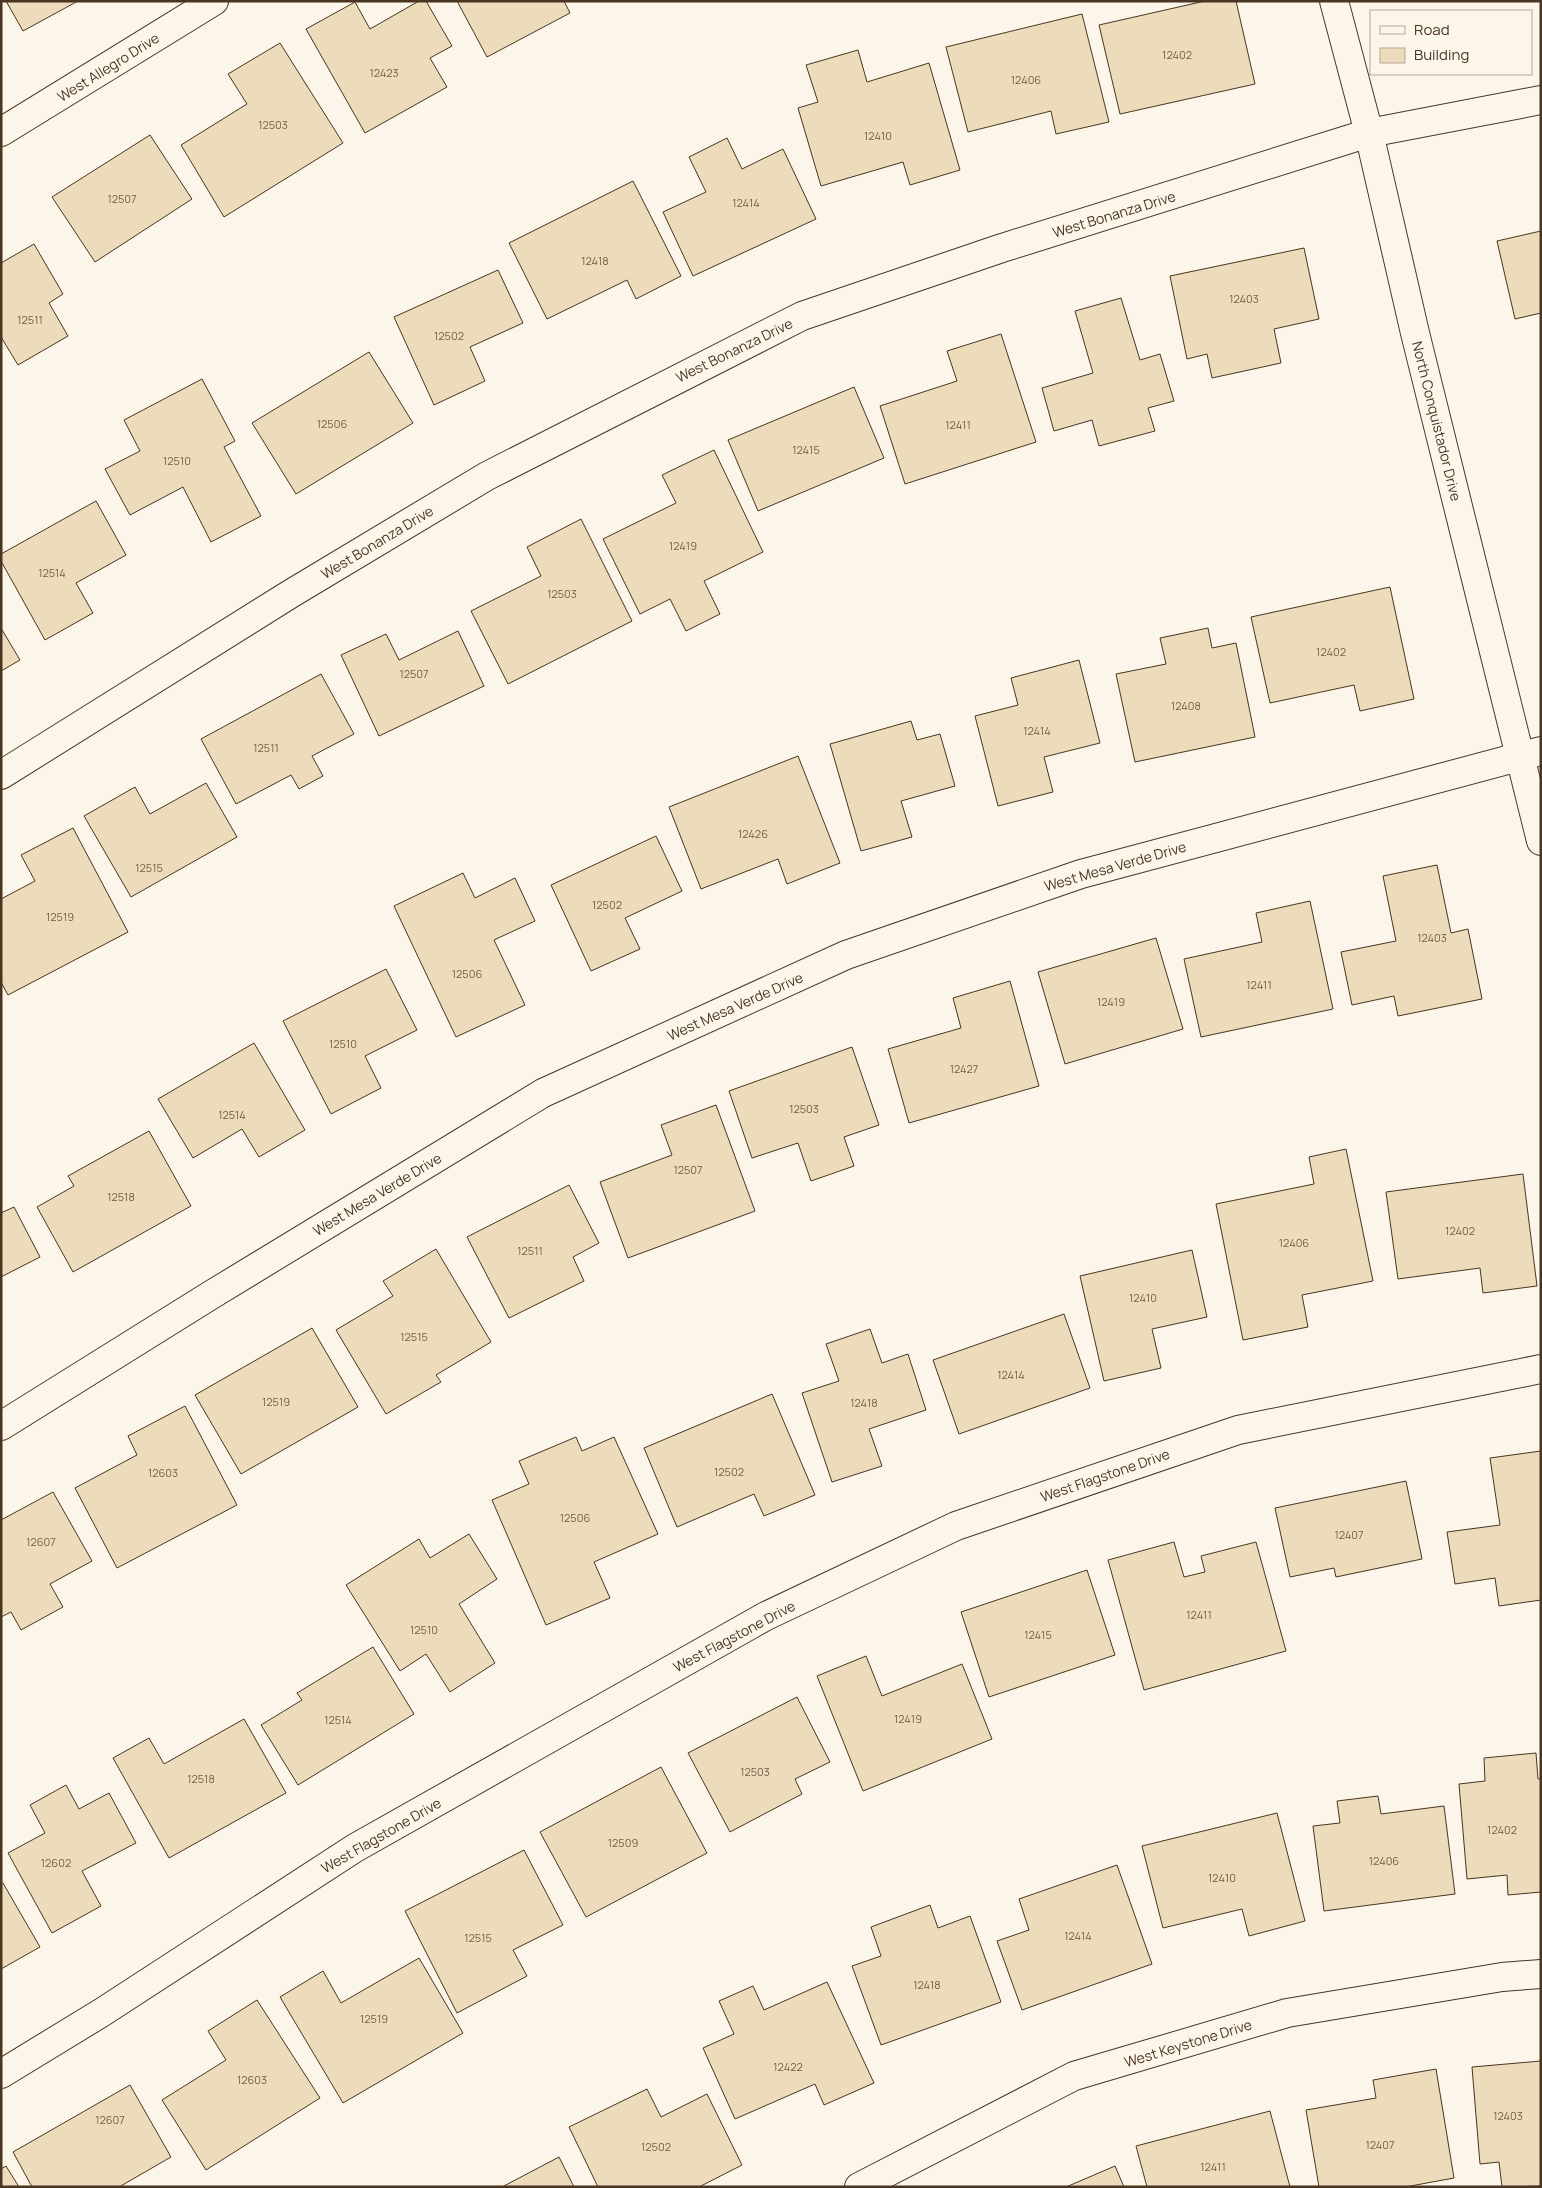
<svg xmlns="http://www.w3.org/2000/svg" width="1542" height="2188" font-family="Manrope,sans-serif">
	<rect width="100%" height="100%" fill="#fbf6e9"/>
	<g fill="#ecdcbc" stroke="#4a3520">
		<path d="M6,1H78L23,31Z"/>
		<path d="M419,1H426L452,46L430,58L447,87L365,133L306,29L355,2L370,29Z"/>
		<path d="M457,1H564L570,13L487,57Z"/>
		<path d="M1205,1H1236L1255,84L1120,114L1099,25Z"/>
		<path d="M1082,14L1109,122L1056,134L1051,111L968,132L946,47Z"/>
		<path d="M280,43L343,143L224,217L181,145L247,104L228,74Z"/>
		<path d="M858,50L867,82L929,63L960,170L910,185L903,162L821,186L798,108L818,102L806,65Z"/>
		<path d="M150,135L192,199L95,262L52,197Z"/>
		<path d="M727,138L742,169L783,149L816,219L693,276L663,212L706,192L689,157Z"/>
		<path d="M633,181L681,276L636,299L627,280L547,319L509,243Z"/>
		<path d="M1541,231V313L1515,319L1497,241Z"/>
		<path d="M34,244L63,294L49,303L68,336L18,365L1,337V263Z"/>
		<path d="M1304,248L1319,319L1274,329L1281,363L1212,378L1207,354L1187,359L1170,276Z"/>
		<path d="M498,270L523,323L470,347L485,381L434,405L394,317Z"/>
		<path d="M1121,298L1140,360L1160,354L1174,401L1148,408L1155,431L1099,446L1092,420L1054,431L1042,388L1093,373L1075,311Z"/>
		<path d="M1001,334L1036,442L905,484L880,406L957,381L947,351Z"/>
		<path d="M369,352L413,423L296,494L252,423Z"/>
		<path d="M202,379L235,441L224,447L261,516L211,542L183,487L130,515L105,469L140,451L124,420Z"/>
		<path d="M854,387L884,458L758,511L728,440Z"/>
		<path d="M714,450L763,552L704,581L720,614L686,631L670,599L640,614L603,539L676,503L662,475Z"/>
		<path d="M96,501L126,555L76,583L93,613L45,640L1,561V554Z"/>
		<path d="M581,519L632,621L508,684L471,611L541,576L527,547Z"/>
		<path d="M1390,587L1414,699L1360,711L1354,685L1270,703L1251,617Z"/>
		<path d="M1,628L20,660L1,671Z"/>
		<path d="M1208,628L1212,648L1236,643L1255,737L1135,762L1116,674L1166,664L1160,638Z"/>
		<path d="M458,631L484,686L379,736L341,655L386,634L399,660Z"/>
		<path d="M1079,660L1100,743L1044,757L1053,792L998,806L975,716L1018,705L1011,678Z"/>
		<path d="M321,674L354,734L312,756L323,776L299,789L291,775L236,804L201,739Z"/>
		<path d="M911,721L917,740L940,734L955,786L901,801L912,837L861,851L830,744Z"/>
		<path d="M798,756L840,863L787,884L778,859L701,889L669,807Z"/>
		<path d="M206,783L237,837L131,897L84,816L135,787L150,814Z"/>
		<path d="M73,828L128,932L8,995L1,982V899L35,881L21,855Z"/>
		<path d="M656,836L682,891L625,918L640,949L591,971L551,885Z"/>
		<path d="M1437,865L1451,933L1468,929L1482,999L1398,1016L1394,996L1352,1005L1341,952L1396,941L1383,876Z"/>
		<path d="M463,873L475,898L515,878L535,921L494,940L525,1005L456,1037L394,906Z"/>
		<path d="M1310,901L1333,1009L1201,1037L1184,959L1262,942L1256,913Z"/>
		<path d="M1156,938L1183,1029L1065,1064L1038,972Z"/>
		<path d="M386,969L417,1030L365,1056L381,1088L331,1114L283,1021Z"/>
		<path d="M1010,981L1039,1086L909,1123L888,1049L961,1028L953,998Z"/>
		<path d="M254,1043L305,1130L259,1157L242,1129L193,1158L158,1099Z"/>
		<path d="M852,1047L879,1125L844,1137L854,1166L811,1181L798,1143L752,1158L729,1091Z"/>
		<path d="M716,1105L755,1211L628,1258L600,1182L672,1155L661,1125Z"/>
		<path d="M149,1131L191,1206L73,1272L37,1207L74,1186L68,1176Z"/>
		<path d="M1346,1149L1373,1281L1302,1295L1308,1327L1243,1340L1216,1204L1314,1184L1309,1157Z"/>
		<path d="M1523,1174L1537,1286L1483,1293L1480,1268L1398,1279L1386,1192Z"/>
		<path d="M569,1185L599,1243L573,1257L584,1281L509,1318L467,1237Z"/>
		<path d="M14,1207L40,1257L1,1277V1213Z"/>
		<path d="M436,1249L491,1342L436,1375L441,1382L386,1414L336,1330L393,1296L383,1281Z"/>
		<path d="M1192,1250L1207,1317L1152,1329L1161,1368L1104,1381L1080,1276Z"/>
		<path d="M1064,1314L1090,1388L959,1434L933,1360Z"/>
		<path d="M312,1328L358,1407L241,1474L195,1395Z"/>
		<path d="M870,1329L882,1363L908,1354L926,1410L869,1429L882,1466L832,1482L802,1393L839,1381L826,1344Z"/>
		<path d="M772,1394L815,1495L764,1516L754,1494L677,1527L644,1448Z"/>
		<path d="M185,1406L237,1505L117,1568L75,1488L137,1455L128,1436Z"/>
		<path d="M576,1437L582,1451L614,1437L658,1534L594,1562L610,1598L546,1625L492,1500L529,1484L519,1461Z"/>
		<path d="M1541,1451V1600L1499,1606L1495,1578L1455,1584L1447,1532L1500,1525L1490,1458Z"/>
		<path d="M1406,1481L1422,1559L1336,1577L1334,1568L1290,1577L1275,1508Z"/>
		<path d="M53,1492L92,1561L50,1584L63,1607L21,1630L11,1612L1,1617V1520Z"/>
		<path d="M469,1534L497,1579L459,1604L495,1663L450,1692L426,1654L400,1671L346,1585L419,1539L430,1558Z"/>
		<path d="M1174,1542L1184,1577L1205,1572L1201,1556L1256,1542L1286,1651L1144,1690L1108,1560Z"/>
		<path d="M1087,1570L1115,1655L989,1697L961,1612Z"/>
		<path d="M373,1647L414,1714L298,1785L261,1725L302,1700L297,1693Z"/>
		<path d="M866,1656L882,1696L962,1664L992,1739L863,1791L817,1676Z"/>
		<path d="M797,1697L830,1762L795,1779L802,1794L730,1832L688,1753Z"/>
		<path d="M244,1719L286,1793L169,1858L113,1758L149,1738L164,1764Z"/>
		<path d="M1536,1753L1538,1779H1541V1892L1508,1895L1507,1875L1467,1879L1459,1784L1485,1781L1484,1758Z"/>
		<path d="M661,1767L707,1853L586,1917L540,1832Z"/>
		<path d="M66,1785L79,1809L109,1793L136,1843L82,1871L101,1906L52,1933L8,1853L45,1833L30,1805Z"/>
		<path d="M1378,1796L1381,1814L1444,1806L1455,1894L1324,1911L1313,1826L1340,1823L1337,1801Z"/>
		<path d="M1277,1813L1305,1921L1249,1936L1242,1909L1163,1928L1142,1846Z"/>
		<path d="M524,1850L563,1925L513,1950L527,1976L457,2013L405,1911Z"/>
		<path d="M1117,1865L1152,1964L1022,2010L997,1941L1029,1930L1019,1899Z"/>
		<path d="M1,1883H3L40,1947L1,1969Z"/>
		<path d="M930,1905L938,1928L970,1916L1001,2002L881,2045L852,1966L881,1956L871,1927Z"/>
		<path d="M419,1958L463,2033L343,2103L280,1997L323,1971L341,2003Z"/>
		<path d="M827,1982L874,2083L824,2105L815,2084L735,2119L703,2048L734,2034L719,2001L753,1986L764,2010Z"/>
		<path d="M257,2000L320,2098L206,2170L162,2100L226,2060L208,2031Z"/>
		<path d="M1541,2061V2186L1502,2187L1499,2162L1480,2164L1472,2067Z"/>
		<path d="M1436,2069L1454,2178L1405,2187H1319L1306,2110L1376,2098L1373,2080Z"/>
		<path d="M130,2085L171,2157L119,2187H32L13,2152Z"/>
		<path d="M647,2089L661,2117L707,2094L742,2165L699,2187H598L569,2127Z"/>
		<path d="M1270,2111L1290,2187H1147L1136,2146Z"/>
		<path d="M559,2157L574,2187H502Z"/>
		<path d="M6,2166L19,2187H1V2169Z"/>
		<path d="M1115,2166L1124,2187H1066Z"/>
	</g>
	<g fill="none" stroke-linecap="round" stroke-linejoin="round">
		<defs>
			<g id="minor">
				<path d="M1334,1L1369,133L1415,333L1541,841"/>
				<path d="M1,132L214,1"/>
				<path d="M1,775L292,593L487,476L802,316L1002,248L1369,133L1541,100"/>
				<path d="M1,1426L211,1295L543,1093L846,955L1081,874L1541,751"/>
				<path d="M1,2074L101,2013L355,1848L766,1616L956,1526L1238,1430L1541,1369"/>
				<path d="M859,2187L1074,2076L1287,2013L1502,1977L1541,1974"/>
			</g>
		</defs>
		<use href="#minor" stroke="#4a3520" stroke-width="30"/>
		<use href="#minor" stroke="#fbf6e9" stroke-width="28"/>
	</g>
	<g text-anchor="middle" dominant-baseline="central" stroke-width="4" stroke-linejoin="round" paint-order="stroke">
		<g font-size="11" fill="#725f47">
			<text x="1177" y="54">12402</text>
			<text x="384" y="72">12423</text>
			<text x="1026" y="79">12406</text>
			<text x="273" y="124">12503</text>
			<text x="878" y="135">12410</text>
			<text x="122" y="198">12507</text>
			<text x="746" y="202">12414</text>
			<text x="595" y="260">12418</text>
			<text x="1244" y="298">12403</text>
			<text x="30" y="319">12511</text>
			<text x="449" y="335">12502</text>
			<text x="332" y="423">12506</text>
			<text x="958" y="424">12411</text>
			<text x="806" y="449">12415</text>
			<text x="177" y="460">12510</text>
			<text x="683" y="545">12419</text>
			<text x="52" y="572">12514</text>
			<text x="562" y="593">12503</text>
			<text x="1331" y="651">12402</text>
			<text x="414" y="673">12507</text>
			<text x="1186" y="705">12408</text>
			<text x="1037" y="730">12414</text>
			<text x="266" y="747">12511</text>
			<text x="753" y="833">12426</text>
			<text x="149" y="867">12515</text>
			<text x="607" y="904">12502</text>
			<text x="60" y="916">12519</text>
			<text x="1432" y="937">12403</text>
			<text x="467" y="973">12506</text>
			<text x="1259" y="984">12411</text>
			<text x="1111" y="1001">12419</text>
			<text x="343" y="1043">12510</text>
			<text x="964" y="1068">12427</text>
			<text x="804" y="1108">12503</text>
			<text x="232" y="1114">12514</text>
			<text x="688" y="1169">12507</text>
			<text x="121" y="1196">12518</text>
			<text x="1460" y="1230">12402</text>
			<text x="1294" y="1242">12406</text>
			<text x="530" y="1250">12511</text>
			<text x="1143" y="1297">12410</text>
			<text x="414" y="1336">12515</text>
			<text x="1011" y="1374">12414</text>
			<text x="276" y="1401">12519</text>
			<text x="864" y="1402">12418</text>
			<text x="729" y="1471">12502</text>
			<text x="163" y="1472">12603</text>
			<text x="575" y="1517">12506</text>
			<text x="1349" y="1534">12407</text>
			<text x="41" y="1541">12607</text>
			<text x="1199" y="1614">12411</text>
			<text x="424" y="1629">12510</text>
			<text x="1038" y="1634">12415</text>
			<text x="908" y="1718">12419</text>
			<text x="338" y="1719">12514</text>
			<text x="755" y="1771">12503</text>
			<text x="201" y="1778">12518</text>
			<text x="1502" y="1829">12402</text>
			<text x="623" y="1842">12509</text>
			<text x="1384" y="1860">12406</text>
			<text x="56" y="1862">12602</text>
			<text x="1222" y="1877">12410</text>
			<text x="1078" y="1935">12414</text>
			<text x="478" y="1937">12515</text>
			<text x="927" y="1984">12418</text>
			<text x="374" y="2018">12519</text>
			<text x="788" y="2066">12422</text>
			<text x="252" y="2079">12603</text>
			<text x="1508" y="2115">12403</text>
			<text x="110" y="2119">12607</text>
			<text x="1380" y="2144">12407</text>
			<text x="656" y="2146">12502</text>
			<text x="1213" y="2166">12411</text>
		</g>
		<g font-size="14" fill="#4a3520" stroke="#fbf6e9">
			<text transform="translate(108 67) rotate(-32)">West Allegro Drive</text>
			<text transform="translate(1114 214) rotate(-17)">West Bonanza Drive</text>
			<text transform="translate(734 350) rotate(-26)">West Bonanza Drive</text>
			<text transform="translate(1437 421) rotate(76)">North Conquistador Drive</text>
			<text transform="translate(377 542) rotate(-31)">West Bonanza Drive</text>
			<text transform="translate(1115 866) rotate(-16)">West Mesa Verde Drive</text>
			<text transform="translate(735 1006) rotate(-24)">West Mesa Verde Drive</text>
			<text transform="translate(377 1194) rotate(-31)">West Mesa Verde Drive</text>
			<text transform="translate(1105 1475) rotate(-19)">West Flagstone Drive</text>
			<text transform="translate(734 1636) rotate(-28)">West Flagstone Drive</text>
			<text transform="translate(381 1835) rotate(-30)">West Flagstone Drive</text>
			<text transform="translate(1188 2043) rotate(-17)">West Keystone Drive</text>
		</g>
	</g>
	<rect width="1542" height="2188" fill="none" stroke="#4a3520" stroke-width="5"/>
	<rect x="1370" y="10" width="162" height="65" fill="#fbf6e9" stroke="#b4a999"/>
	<rect x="1380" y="26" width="25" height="8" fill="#fbf6e9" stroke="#b4a999"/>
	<text x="1414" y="35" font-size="15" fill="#4a3520">Road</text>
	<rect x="1380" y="48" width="25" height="15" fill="#ecdcbc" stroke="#b4a999"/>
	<text x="1414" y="60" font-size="15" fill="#4a3520">Building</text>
</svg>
